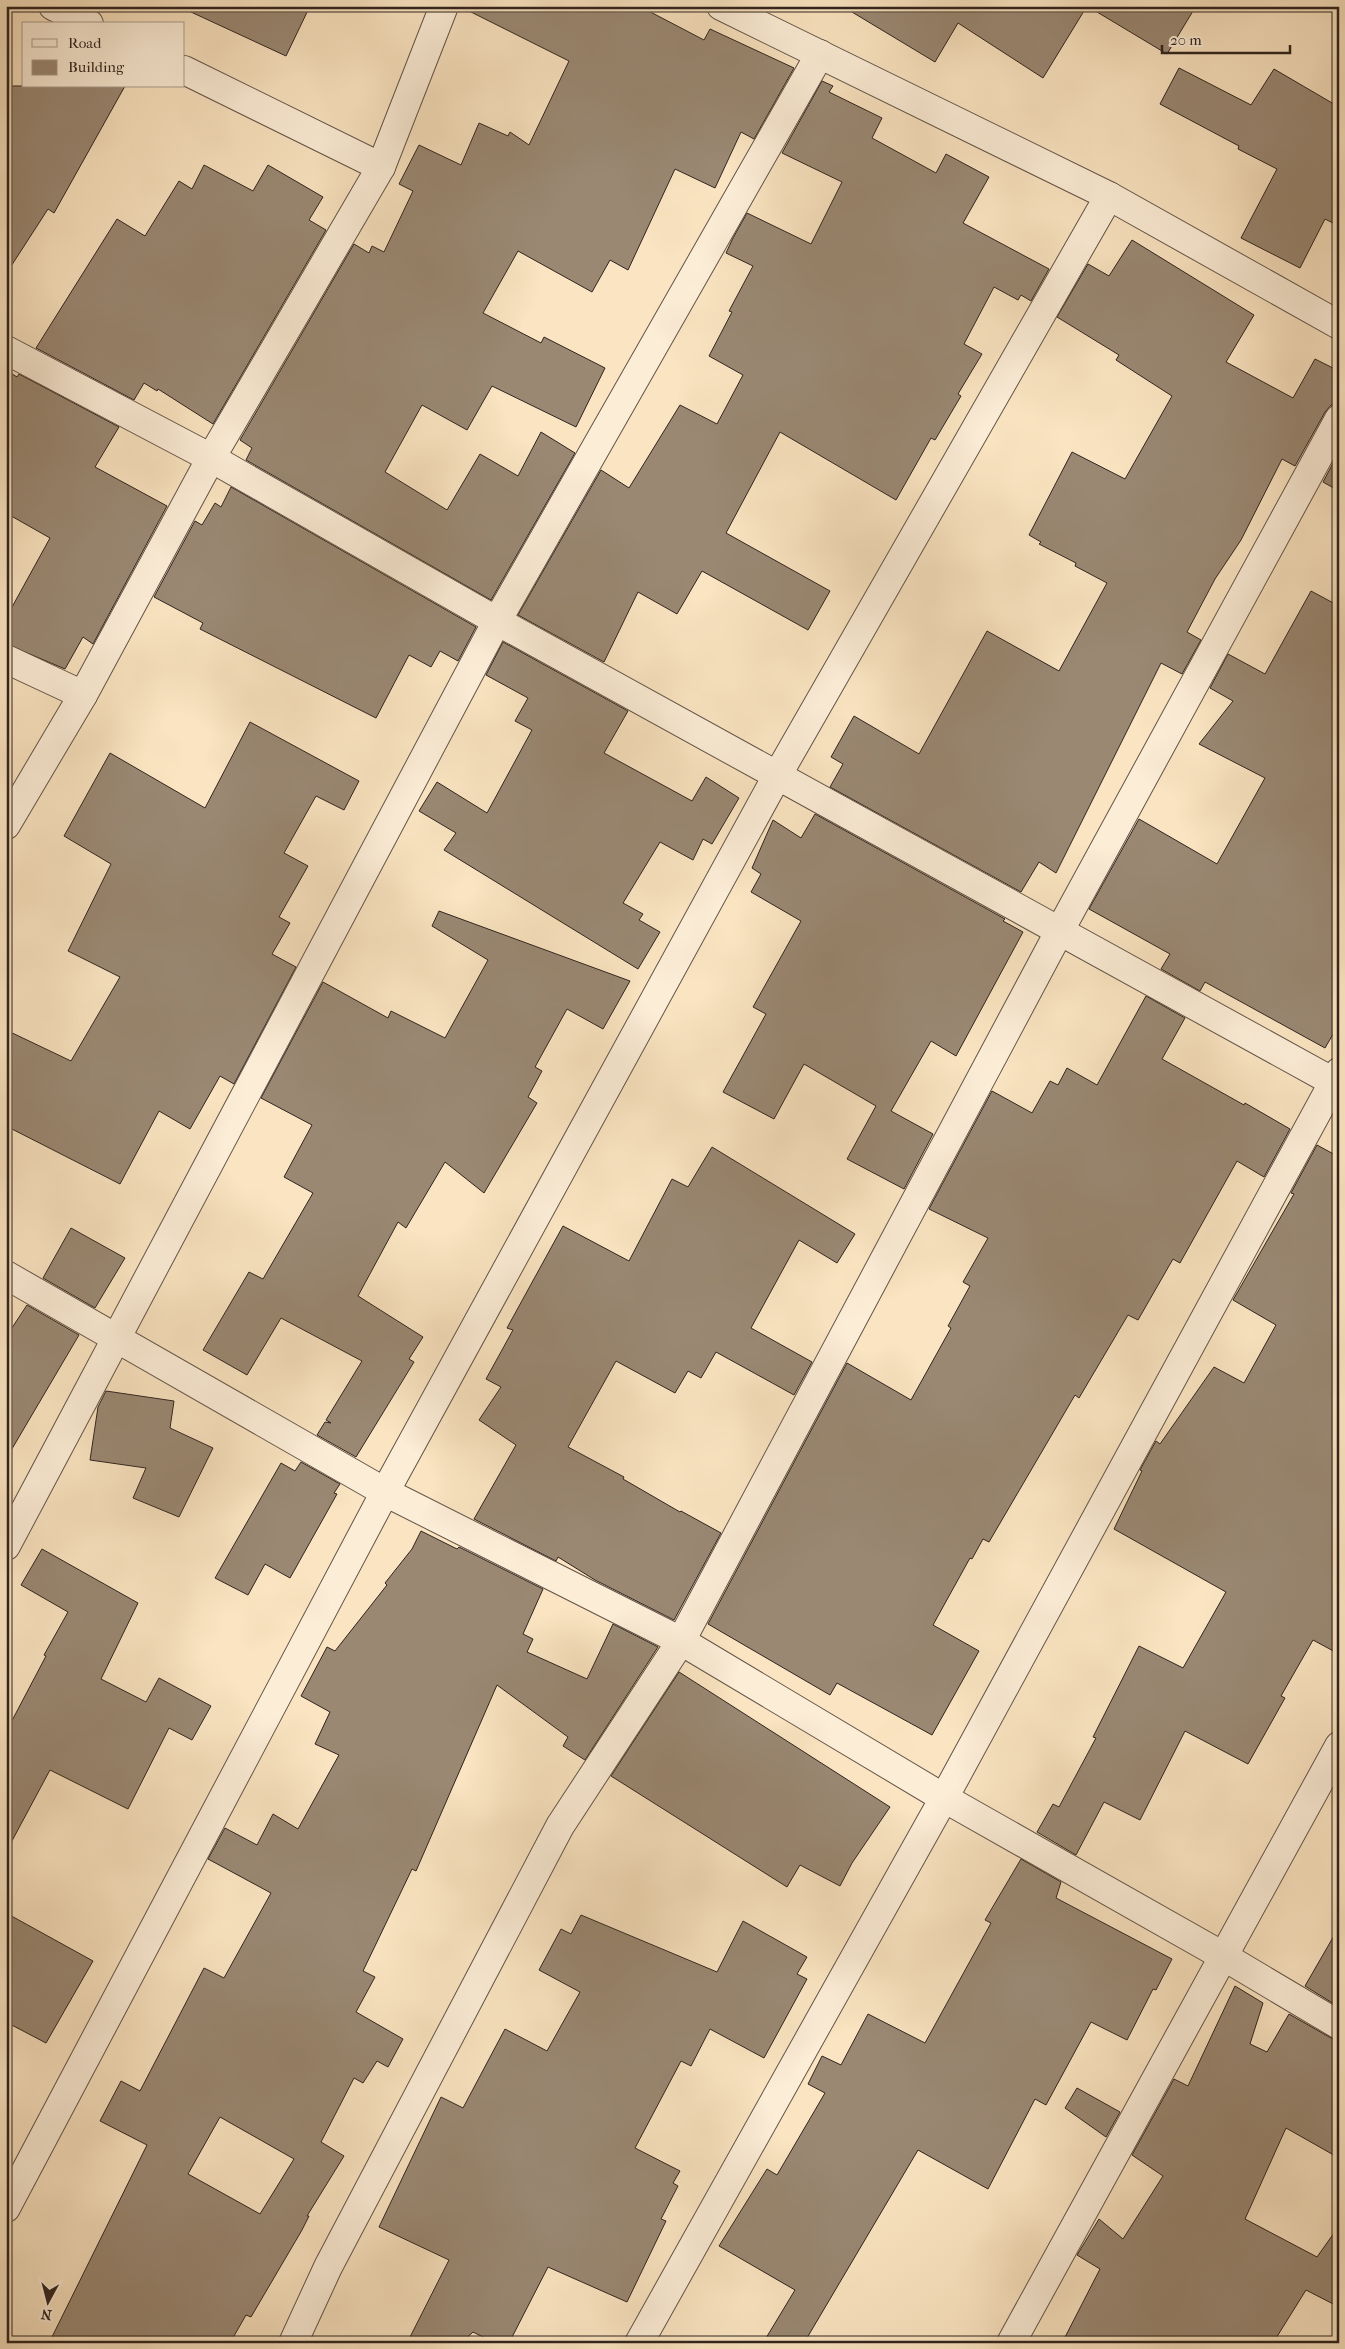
<svg xmlns="http://www.w3.org/2000/svg" width="1345" height="2349" font-family="'IM FELL French Canon',serif">
	<rect width="100%" height="100%" fill="#fae4c1"/>
	<filter id="stains"><feTurbulence type="fractalNoise" baseFrequency=".004" numOctaves="4"/><feColorMatrix values="0 0 0 0 .2 0 0 0 0 .09 0 0 0 0 .02 0 0 0 .5 -.17"/></filter>
	<radialGradient id="worn" r=".72"><stop offset=".6" stop-color="#630" stop-opacity="0"/><stop offset="1" stop-color="#630" stop-opacity=".3"/></radialGradient>
	<g fill="#9a8873" stroke="#31241f" fill-rule="evenodd">
		<path d="M178,6H310L286,56Z"/>
		<path d="M459,6H639L704,40L710,29L794,68L754,139L741,132L715,188L675,169L628,270L610,260L592,292L518,251L483,313L541,343L544,337L605,368L576,427L492,386L467,430L422,405L385,472L447,510L480,454L518,476L541,432L575,453L491,600L246,460L252,448L240,440L354,244L369,253L372,246L384,252L413,191L399,184L419,145L461,165L479,123L508,136L510,132L529,145L569,61Z"/>
		<path d="M842,6H1196L1167,54L1087,6L1043,78L958,23L935,62Z"/>
		<path d="M1179,68L1251,105L1274,69L1339,107V226L1325,219L1300,268L1241,238L1277,169L1238,149L1239,146L1160,104Z"/>
		<path d="M822,81L833,86L829,92L882,118L872,138L936,173L946,154L989,177L963,223L1049,269L1031,301L1021,295L1018,300L994,287L964,344L982,354L958,394L961,396L935,440L931,438L896,500L780,432L726,533L830,591L808,630L702,571L677,614L638,592L604,662L518,615L601,470L629,488L680,405L717,424L743,375L709,356L732,312L729,311L753,266L726,253L733,238L747,213L811,244L842,182L782,153Z"/>
		<path d="M6,86H125L54,213L48,209L6,274Z"/>
		<path d="M204,165L253,191L268,165L323,197L309,220L326,230L213,424L158,389L157,391L144,383L134,400L36,348L117,219L145,236L179,181L192,189Z"/>
		<path d="M1132,240L1254,315L1226,362L1293,398L1315,359L1339,371V403L1331,405L1325,412L1295,466L1282,459L1241,540L1215,579L1187,632L1201,640L1182,674L1161,663L1056,873L1039,862L1021,892L830,787L843,764L831,757L854,716L919,754L987,631L1059,671L1107,583L1075,566L1076,563L1039,544L1041,542L1029,535L1072,452L1125,479L1172,396L1116,360L1119,355L1057,317L1088,264L1109,276Z"/>
		<path d="M6,370L17,377L19,374L119,427L95,467L167,506L93,644L83,637L65,669L6,644V618L50,538L6,513Z"/>
		<path d="M1339,452V491L1323,482Z"/>
		<path d="M231,487L476,627L458,661L440,651L431,667L409,655L376,718L200,629L203,623L154,597L195,521L202,525L215,503L221,507Z"/>
		<path d="M1311,591L1339,606V1024L1325,1048L1205,982L1200,991L1161,969L1170,954L1089,909L1139,819L1217,864L1265,778L1199,744L1233,701L1210,688L1228,654L1265,674Z"/>
		<path d="M503,642L628,711L604,753L692,801L706,777L739,798L712,844L703,839L693,860L660,842L623,903L643,914L639,920L660,932L638,969L444,850L456,833L419,811L437,782L487,813L532,730L515,721L528,698L486,675Z"/>
		<path d="M250,722L359,781L344,810L316,796L284,853L308,866L279,917L290,923L272,954L296,967L234,1084L220,1076L190,1129L159,1111L120,1184L6,1126V1030L71,1061L120,977L68,951L111,864L64,836L110,753L205,808Z"/>
		<path d="M815,814L1005,919L1003,921L1023,932L956,1056L931,1041L891,1111L933,1134L904,1189L847,1159L876,1106L804,1064L774,1119L723,1092L766,1014L753,1007L801,921L751,892L761,874L752,868L773,820L801,838Z"/>
		<path d="M439,911L630,981L603,1029L567,1009L535,1067L542,1071L528,1097L537,1103L484,1193L445,1162L406,1228L398,1222L358,1296L423,1337L409,1359L414,1362L356,1457L317,1435L325,1422L331,1423L326,1420L362,1361L281,1318L247,1375L203,1350L249,1272L263,1279L313,1193L284,1177L312,1125L261,1098L323,982L388,1018L391,1011L445,1038L488,960L432,926Z"/>
		<path d="M1146,996L1185,1018L1162,1059L1244,1105L1245,1103L1290,1129L1264,1177L1237,1161L1180,1263L1173,1259L1138,1320L1128,1315L1079,1398L1075,1395L989,1542L983,1539L972,1559L970,1558L933,1625L979,1651L932,1735L837,1683L830,1695L708,1624L847,1363L911,1400L951,1328L948,1326L970,1286L963,1282L988,1238L929,1209L992,1091L1032,1113L1050,1081L1058,1085L1067,1068L1097,1085Z"/>
		<path d="M1317,1145L1339,1157V1654L1313,1640L1281,1696L1285,1698L1248,1764L1185,1731L1140,1820L1104,1802L1076,1855L1037,1832L1053,1804L1059,1807L1096,1738L1093,1737L1139,1646L1183,1668L1226,1592L1114,1529L1142,1471L1140,1470L1156,1441L1160,1444L1214,1367L1244,1383L1276,1325L1233,1300L1294,1194L1291,1193Z"/>
		<path d="M712,1147L855,1234L837,1263L799,1240L751,1328L812,1362L794,1395L716,1352L701,1378L688,1371L675,1393L616,1361L568,1447L624,1477L623,1479L680,1512L681,1511L721,1533L674,1620L595,1580L558,1557L556,1561L474,1519L516,1445L479,1420L501,1387L486,1379L513,1330L507,1328L563,1226L629,1261L672,1179L688,1187Z"/>
		<path d="M71,1228L125,1258L95,1308L43,1278Z"/>
		<path d="M27,1305L79,1335L6,1459V1337Z"/>
		<path d="M106,1391L174,1401L170,1428L213,1448L179,1517L133,1498L146,1468L90,1460L98,1407Z"/>
		<path d="M301,1462L340,1484L334,1493L337,1494L290,1578L265,1564L248,1595L215,1578L281,1463L295,1471Z"/>
		<path d="M421,1531L457,1549L459,1547L543,1589L523,1634L533,1639L527,1652L587,1679L613,1624L658,1647L585,1760L563,1746L568,1737L497,1685L416,1871L412,1869L363,1971L375,1977L356,2012L403,2039L388,2067L377,2061L363,2083L354,2078L321,2142L344,2156L307,2216H309L302,2230L251,2317L246,2315L230,2343H49L147,2145L100,2121L121,2081L140,2091L204,1968L224,1978L271,1893L208,1859L225,1828L257,1845L273,1814L298,1829L339,1755L315,1744L330,1712L301,1696L327,1647L335,1651L387,1585L385,1583L412,1549ZM220,2117L294,2159L260,2214L188,2174Z"/>
		<path d="M42,1549L138,1603L101,1679L146,1702L159,1678L211,1706L192,1740L169,1728L128,1809L50,1770L6,1852V1732L46,1656L44,1655L68,1612L21,1585Z"/>
		<path d="M679,1672L890,1807L852,1863L840,1886L800,1865L787,1887L611,1776Z"/>
		<path d="M1021,1859L1061,1882L1056,1898L1172,1959L1156,1990L1153,1989L1127,2040L1091,2022L1046,2105L1035,2099L988,2189L918,2150L804,2343H763L795,2290L719,2246L767,2169L777,2175L825,2093L808,2084L822,2056L841,2065L868,2014L925,2043L991,1923L985,1920Z"/>
		<path d="M6,1913L93,1961L46,2043L6,2022Z"/>
		<path d="M581,1915L717,1972L743,1921L807,1957L797,1974L807,1979L764,2058L710,2029L691,2066L681,2061L635,2148L680,2171L673,2183L678,2186L661,2219L666,2221L627,2302L548,2267L509,2343H495L473,2332L461,2343H407L449,2260L379,2227L441,2097L463,2108L505,2029L547,2051L580,1992L539,1970L561,1929L571,1934Z"/>
		<path d="M1339,1927V2007L1305,1986Z"/>
		<path d="M1235,1986L1263,2003L1250,2044L1267,2052L1289,2014L1331,2038L1339,2041V2158L1286,2128L1245,2219L1317,2257L1339,2226V2307L1306,2290L1273,2343H1062L1100,2269L1077,2255L1099,2219L1123,2239L1163,2176L1132,2155L1174,2079L1188,2086Z"/>
		<path d="M1077,2088L1120,2112L1106,2137L1065,2108Z"/>
	</g>
	<g fill="none" stroke-linecap="round" stroke-linejoin="round">
		<defs>
			<g id="minor">
				<path d="M53,6L89,24"/>
				<path d="M721,6L1109,196L1339,325"/>
				<path d="M184,70L381,167"/>
				<path d="M6,350L211,458L497,621L1339,1085"/>
				<path d="M6,659L83,695"/>
				<path d="M6,825L83,695L211,458L381,167L444,6"/>
				<path d="M6,1275L385,1492L681,1641L944,1798L1223,1956L1339,2025"/>
				<path d="M6,1546L497,621L820,54"/>
				<path d="M6,2208L385,1492L777,776L1109,196"/>
				<path d="M293,2343L328,2267L560,1826L681,1641L1059,932L1339,419"/>
				<path d="M639,2343L944,1798L1339,1072"/>
				<path d="M1011,2343L1339,1746"/>
			</g>
		</defs>
		<use href="#minor" stroke="#635448" stroke-width="30"/>
		<use href="#minor" stroke="#fcedd7" stroke-width="28"/>
	</g>
	<rect width="1345" height="2349" fill="none" stroke="#fae4c1" stroke-width="25"/>
	<rect x="8" y="8" width="1330" height="2334" fill="none" stroke="#31241f" stroke-width="2.5"/>
	<rect x="12" y="12" width="1320" height="2324" fill="none" stroke="#31241f"/>
	<rect x="22" y="22" width="162" height="65" fill="#fcedd7" stroke="#ab9d8d"/>
	<rect x="32" y="39" width="25" height="8" fill="#fcedd7" stroke="#ab9d8d"/>
	<text x="68" y="48" font-size="15" fill="#31241f">Road</text>
	<rect x="32" y="60" width="25" height="15" fill="#9a8873" stroke="#ab9d8d"/>
	<text x="68" y="72" font-size="15" fill="#31241f">Building</text>
	<g transform="translate(48 2302) rotate(187)" stroke="#fcedd7" stroke-width="4" paint-order="stroke">
	<path d="M0-4L9 19L0 12L-9 19Z" fill="#31241f"/>
	<text y="-8" font-size="14" font-weight="bold" text-anchor="middle" fill="#31241f">N</text>
	</g>
	<path d="M1162 45v8h128v-8" fill="none" stroke="#31241f" stroke-width="2.5"/>
	<text x="1170" y="45" font-size="15" fill="#31241f" stroke="#fcedd7" stroke-width="4" paint-order="stroke">20 m</text>
	<rect width="100%" height="100%" filter="url(#stains)"/>
	<rect width="100%" height="100%" fill="url(#worn)"/>
</svg>
